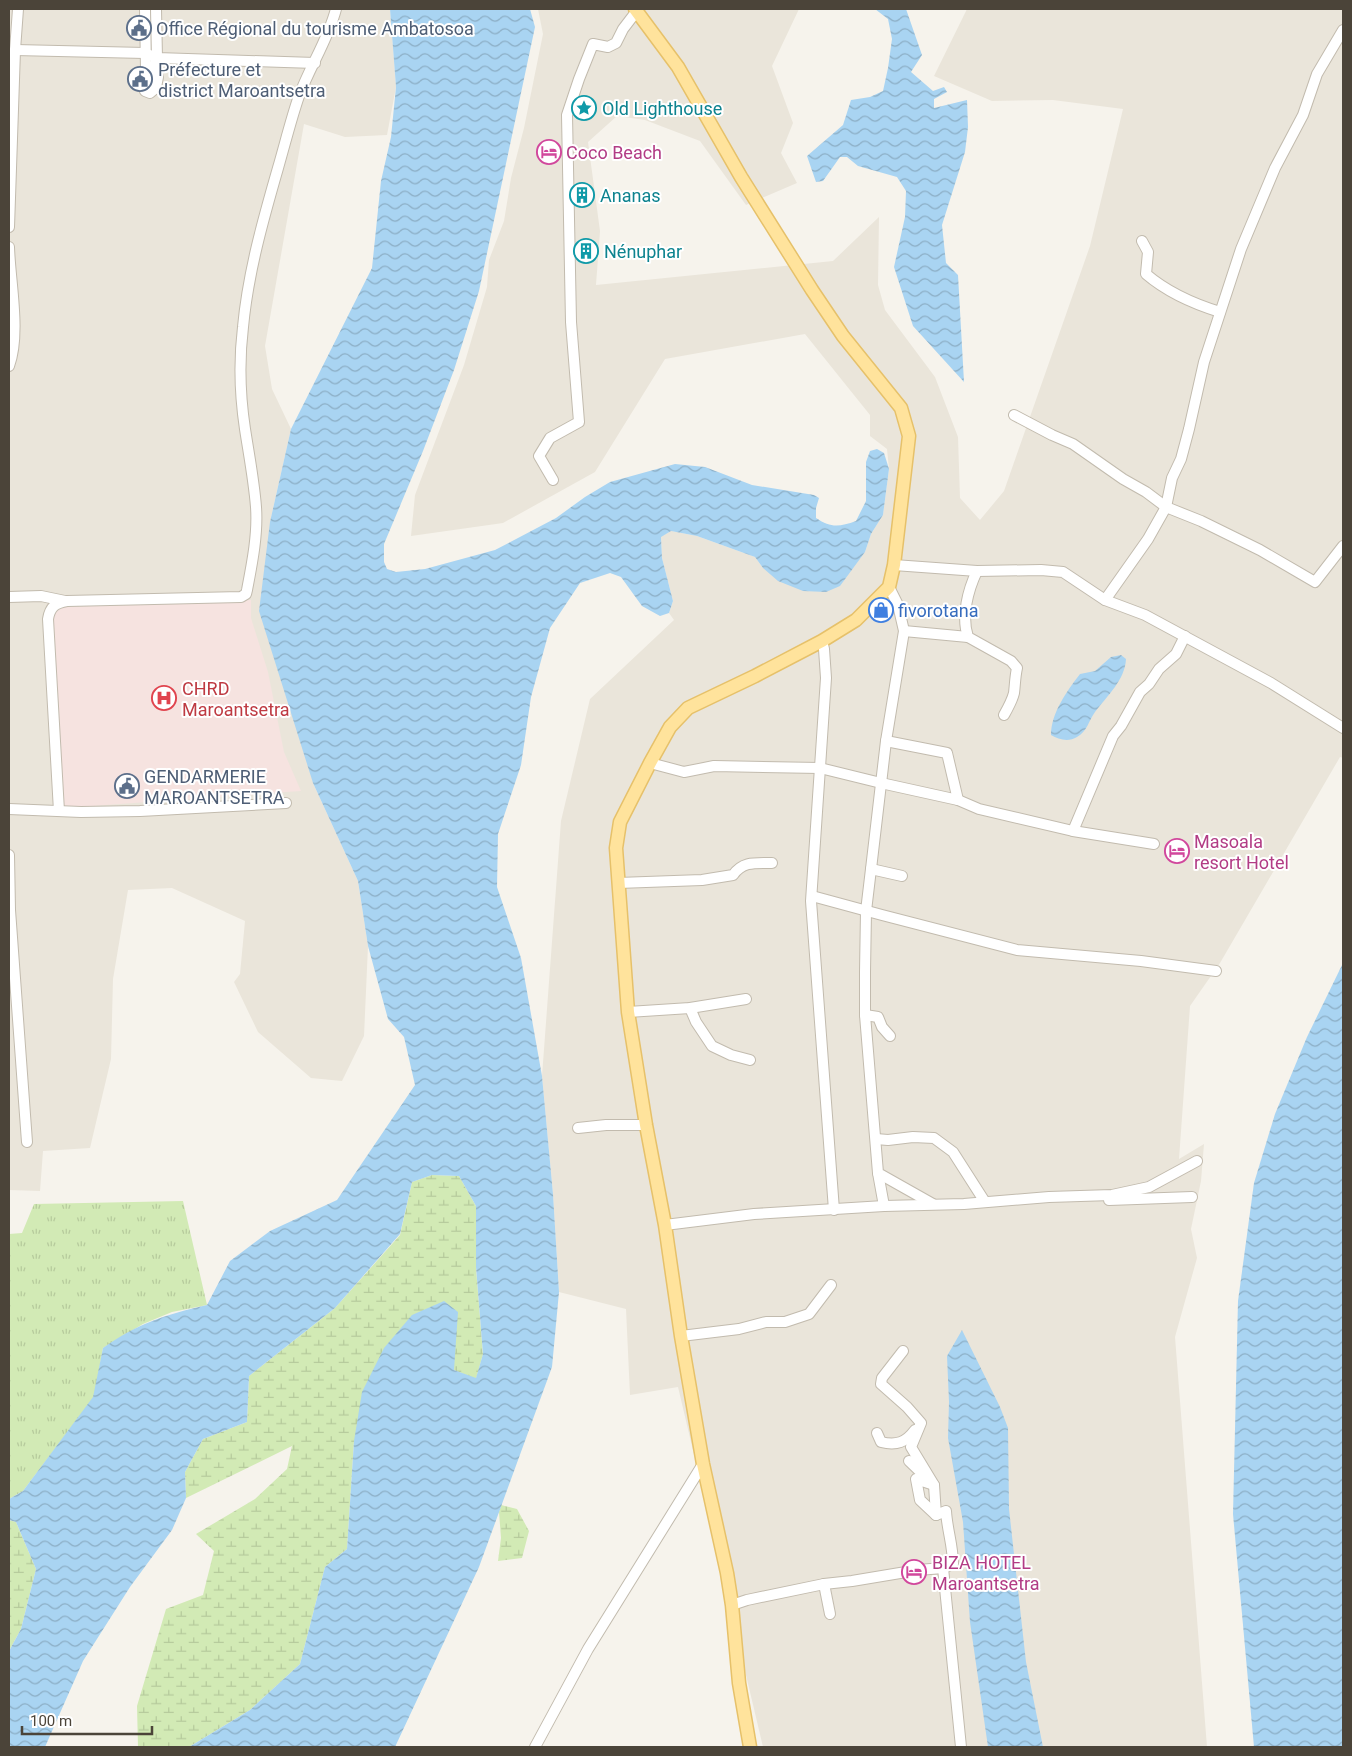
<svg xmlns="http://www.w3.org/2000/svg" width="1352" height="1756" font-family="Roboto,sans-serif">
	<defs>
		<pattern id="grass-tufts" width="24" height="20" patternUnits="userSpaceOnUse" patternTransform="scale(1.25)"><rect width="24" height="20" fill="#d2eab5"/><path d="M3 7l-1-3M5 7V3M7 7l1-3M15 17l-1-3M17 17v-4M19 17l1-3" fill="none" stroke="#b6ca9c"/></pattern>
		<pattern id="wetland-marsh" width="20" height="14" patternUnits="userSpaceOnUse" patternTransform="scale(1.25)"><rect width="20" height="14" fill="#d2eab5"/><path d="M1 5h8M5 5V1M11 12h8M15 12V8" fill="none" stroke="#b6ca9c"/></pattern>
		<pattern id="water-waves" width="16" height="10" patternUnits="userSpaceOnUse" patternTransform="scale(1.25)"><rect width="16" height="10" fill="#a9d4f2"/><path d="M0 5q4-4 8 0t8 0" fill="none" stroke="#8caec5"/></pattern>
	</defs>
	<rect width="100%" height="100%" fill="#f6f3ec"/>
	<g fill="#eae5da">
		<path d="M9,9H390L396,87L387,135L345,137L304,124L265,346L272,389L291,429L270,522L313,783L358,881L368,946L364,1036L342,1081L311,1078L258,1032L234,982L240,974L245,921L172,888L128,890L113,979L111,1059L90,1148L43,1151L40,1191L9,1190Z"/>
		<path d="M538,9H799L772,66L793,123L781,153L797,183L746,205L700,141L645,120L617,116L588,142L600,231L596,285L833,261L879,217L878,285L885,310L935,377L958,437L960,498L980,520L1004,491L1090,246L1123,109L1053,100L992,101L934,76L967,9H1343V758L1340,757L1220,963L1190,1006L1179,1159L1204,1144L1201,1181L1191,1229L1197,1258L1175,1337L1207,1747H763L678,1387L630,1395L626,1309L559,1292L553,1194L542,1076L561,821L590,699L674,620L669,613L673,601L662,558L661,536L671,531L697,536L755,557L763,568L865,552L871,534L883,515L889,469L887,449L870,436V415L805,334L665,359L595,472L503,523L411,536L415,495L464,365L487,287L489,260L504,221L511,178L524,128L543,34Z"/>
	</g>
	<path fill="#f6e3e0" d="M251,600V618L268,672L284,752L301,791L64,808L51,618L56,611L65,607Z"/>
	<path fill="url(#grass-tufts)" d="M183,1201L207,1305L172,1312L143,1324L103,1348L94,1397L23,1491L9,1499V1234L22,1233L34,1204Z"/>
	<g fill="url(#wetland-marsh)">
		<path d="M432,1175L459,1176L476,1206V1268L483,1354L476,1379L454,1370L354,1441L347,1549L325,1567L300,1664L250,1710L189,1747H138L137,1706L166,1609L203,1595L214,1551L196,1534L255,1499L287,1469L292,1446L186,1498L185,1472L203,1439L247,1422L249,1376L335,1308L400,1235L412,1182Z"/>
		<path d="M501,1505L517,1509L529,1531L522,1558L498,1561L501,1538L499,1512Z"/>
		<path d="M9,1520L16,1522L36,1569L21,1629L9,1651Z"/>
	</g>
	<g fill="url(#water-waves)">
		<path d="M390,9H530L535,27L479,291L454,370L423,451L384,544V562L387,569L396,572L425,569L495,550L556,518L585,497L610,482L675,464L705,467L752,485L814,495L819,498L816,508V518C831,528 839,527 856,521L866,501V462L870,451L877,449L884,453L889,469L883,515L871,534L865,552L840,586L826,592L803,591L778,581L763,568L755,557L697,536L671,531L661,537L662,558L673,601L669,613L660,616L642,606L621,577L610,573L580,583L550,628L531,697L521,765L498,834L497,887L521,958L542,1076L553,1194L559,1292L552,1367L479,1567L395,1747H189L250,1710L300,1664L325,1567L347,1549L354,1441L362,1392L384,1348L412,1315L444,1301L458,1312L454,1370L476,1378L483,1354L476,1267V1206L459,1176L432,1175L412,1182L400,1234L335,1308L249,1376L247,1422L203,1439L185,1472L186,1498L172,1530L130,1587L83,1661L45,1747H9V1651L21,1629L36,1569L16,1522L9,1520V1499L23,1491L93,1397L103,1348C136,1324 167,1314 207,1305L230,1261L270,1231L337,1200L415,1085L404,1037L388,1019L368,946L358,881L313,783L259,611L270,522L291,429L372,268L381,181L391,137L396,87Z"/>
		<path d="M875,9H906L922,55L911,72L933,91L944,87L947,92L934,99V108L967,100L968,127L965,152L942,225L946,263L958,275L964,382L913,326L894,267L905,217L906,191L897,177L858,166L847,157H840L823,181L816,182L807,156L843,125L851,100L870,97L883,91L888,68L892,39L888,19Z"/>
		<path d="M1121,655L1126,659C1125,680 1107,696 1095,712C1089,720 1087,732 1077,737C1069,742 1059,740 1051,735C1051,713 1067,691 1080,674L1095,671L1111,657Z"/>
		<path d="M1343,963V1747H1254L1233,1514L1238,1301L1254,1183L1275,1114L1307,1037Z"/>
		<path d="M962,1330L1000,1407L1008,1428L1009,1509L1026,1662L1043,1747H988L970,1622L963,1522L948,1438L949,1402L947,1356Z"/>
	</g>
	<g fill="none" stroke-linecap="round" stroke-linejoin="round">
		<defs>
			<g id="minor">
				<path d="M145,9L146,70C143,76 141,84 145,91L150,93L156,88L157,82L158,77L154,69L157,58L156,9"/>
				<path d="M15,50L145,53L157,58L315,63"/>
				<path d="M9,227L15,50L18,9"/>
				<path d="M1142,241L1148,252L1146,274C1167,292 1194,304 1220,312"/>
				<path d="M9,247C10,282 21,333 9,366"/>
				<path d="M1014,415L1052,435L1073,444L1123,479L1146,492L1166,507L1201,521L1260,550L1315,582L1343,546"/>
				<path d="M553,480L539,456L550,438L579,422L571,322L567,115L579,79L593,44L608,47L616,43L623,29L636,12"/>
				<path d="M894,565L977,571L1041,570L1063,572L1105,600L1145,615L1271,683L1343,728"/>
				<path d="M977,571C968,590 961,616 968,637L1011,661L1017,668C1015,677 1015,685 1014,693C1012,701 1008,708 1004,715"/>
				<path d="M889,587L898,605L904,631L886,741L871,869L866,911L865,972V1015L878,1173L933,1204"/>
				<path d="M9,597L41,596L65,601"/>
				<path d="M1105,600L1148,539L1166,507L1172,478L1181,459L1189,429L1204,362L1241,249L1275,168L1303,115L1317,74L1343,30"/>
				<path d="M904,631L968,637"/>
				<path d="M822,641L824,649L826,678L811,901L834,1210"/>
				<path d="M886,741L947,753L958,800"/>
				<path d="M650,763L684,772L714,766L820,768L881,783L958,800L979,809L1073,831L1154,844"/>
				<path d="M9,809L81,812L140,811L286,803"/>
				<path d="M59,811L48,619C50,607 55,603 67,601L241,597L246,594L247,590C252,564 258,534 256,507C254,481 249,455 245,429C240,396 239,360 243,327C248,273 263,220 278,168C285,144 291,119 299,96C310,66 328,40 336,9"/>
				<path d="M1073,831L1113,736L1121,726L1140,692L1149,684L1159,669L1176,654L1185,636"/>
				<path d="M9,855L10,910L27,1142"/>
				<path d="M871,869L902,876"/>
				<path d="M618,883L702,880L733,875C743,861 755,863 772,863"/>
				<path d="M812,896L882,915L1017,950L1141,961L1216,971"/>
				<path d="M690,1008L696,1022L712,1046L731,1055L750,1060"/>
				<path d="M628,1012L690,1008L746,999"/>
				<path d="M865,1015L878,1017L882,1027L890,1036"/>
				<path d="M578,1128L606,1125H646"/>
				<path d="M876,1139L888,1140L913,1137L934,1138L953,1152L985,1202"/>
				<path d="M878,1173L884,1206"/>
				<path d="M1109,1200L1192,1197"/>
				<path d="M665,1225L754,1214L884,1206L964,1204L1049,1197L1112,1195L1149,1187L1197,1161"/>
				<path d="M681,1336L739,1329L766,1322H785L809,1314L831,1285"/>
				<path d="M877,1433L881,1442C897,1446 906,1442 915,1430"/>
				<path d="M909,1461L934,1485L936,1515"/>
				<path d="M943,1568L961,1747"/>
				<path d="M824,1584L830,1614"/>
				<path d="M732,1605L747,1600L824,1584L852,1581L918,1570L943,1568L953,1564C953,1546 947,1529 946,1511L936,1515L920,1500L916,1479L934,1485L911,1447L921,1423L907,1407L881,1384L882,1378L903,1351"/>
				<path d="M535,1747L588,1649L703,1464"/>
			</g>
			<path id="major" d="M635,9L678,67L741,177L812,290L843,336L901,408L909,436L894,565L889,587L856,620L822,641L755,676L688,708L670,727L650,763L620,822L616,848L628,1012L646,1125L665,1225L681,1336L703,1464L727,1573L732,1605L739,1683L750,1747"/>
		</defs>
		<use href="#minor" stroke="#c2bbae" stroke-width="12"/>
		<use href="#major" stroke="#e6c16a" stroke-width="15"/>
		<use href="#minor" stroke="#fff" stroke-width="10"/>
		<use href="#major" stroke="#ffe39c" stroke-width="12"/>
	</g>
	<defs>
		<symbol id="civic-ring" viewBox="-11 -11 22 22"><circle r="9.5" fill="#fff" stroke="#5c6f8a" stroke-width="1.5"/><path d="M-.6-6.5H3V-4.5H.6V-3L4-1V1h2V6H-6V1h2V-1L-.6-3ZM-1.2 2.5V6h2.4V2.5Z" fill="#5c6f8a"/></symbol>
		<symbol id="sight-ring" viewBox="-11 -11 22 22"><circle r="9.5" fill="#fff" stroke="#0f9aa8" stroke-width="1.5"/><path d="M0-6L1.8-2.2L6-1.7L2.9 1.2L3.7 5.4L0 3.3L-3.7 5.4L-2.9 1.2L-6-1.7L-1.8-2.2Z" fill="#0f9aa8"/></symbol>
		<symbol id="hotel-ring" viewBox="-11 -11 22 22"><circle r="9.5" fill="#fff" stroke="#d1479c" stroke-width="1.5"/><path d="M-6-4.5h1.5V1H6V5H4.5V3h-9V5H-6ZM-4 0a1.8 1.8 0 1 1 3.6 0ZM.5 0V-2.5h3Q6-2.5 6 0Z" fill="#d1479c"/></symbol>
		<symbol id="building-ring" viewBox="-11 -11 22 22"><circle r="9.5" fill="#fff" stroke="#0f9aa8" stroke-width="1.5"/><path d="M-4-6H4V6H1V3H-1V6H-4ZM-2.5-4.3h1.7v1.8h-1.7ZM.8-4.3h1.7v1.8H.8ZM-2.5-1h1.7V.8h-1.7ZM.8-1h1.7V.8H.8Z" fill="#0f9aa8"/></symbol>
		<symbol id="shop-ring" viewBox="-11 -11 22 22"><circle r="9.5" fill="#fff" stroke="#3f7fe0" stroke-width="1.5"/><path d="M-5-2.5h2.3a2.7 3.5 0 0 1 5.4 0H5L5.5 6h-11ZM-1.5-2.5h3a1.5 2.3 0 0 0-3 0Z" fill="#3f7fe0"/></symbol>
		<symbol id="hospital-ring" viewBox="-11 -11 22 22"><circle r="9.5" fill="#fff" stroke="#e0444e" stroke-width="1.5"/><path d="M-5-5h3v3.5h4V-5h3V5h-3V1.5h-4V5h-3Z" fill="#e0444e"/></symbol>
	</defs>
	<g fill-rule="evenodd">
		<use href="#civic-ring" x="125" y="14" width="28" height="28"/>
		<use href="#civic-ring" x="126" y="65" width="28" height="28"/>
		<use href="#sight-ring" x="570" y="94" width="28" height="28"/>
		<use href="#hotel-ring" x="535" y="138" width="28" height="28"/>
		<use href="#building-ring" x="568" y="181" width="28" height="28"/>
		<use href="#building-ring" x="572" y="237" width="28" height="28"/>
		<use href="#shop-ring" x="867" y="596" width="28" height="28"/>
		<use href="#hospital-ring" x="150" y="684" width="28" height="28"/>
		<use href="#civic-ring" x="113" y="772" width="28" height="28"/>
		<use href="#hotel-ring" x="1163" y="837" width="28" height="28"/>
		<use href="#hotel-ring" x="900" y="1558" width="28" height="28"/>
	</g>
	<g text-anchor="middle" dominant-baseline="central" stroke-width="4" stroke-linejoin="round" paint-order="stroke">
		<g font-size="18" fill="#4e5e75" stroke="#fff" text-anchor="start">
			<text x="156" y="28">Office Régional du tourisme Ambatosoa</text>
			<text x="158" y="69">Préfecture et<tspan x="158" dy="21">district Maroantsetra</tspan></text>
			<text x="144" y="776">GENDARMERIE<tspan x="144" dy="21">MAROANTSETRA</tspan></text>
		</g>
		<g font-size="18" fill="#0d838f" stroke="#fff" text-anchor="start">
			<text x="602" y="108">Old Lighthouse</text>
			<text x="600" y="195">Ananas</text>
			<text x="604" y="251">Nénuphar</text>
		</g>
		<g font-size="18" fill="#b23c85" stroke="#fff" text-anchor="start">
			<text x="566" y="152">Coco Beach</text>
			<text x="1194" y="841">Masoala<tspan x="1194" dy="21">resort Hotel</tspan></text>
			<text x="932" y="1562">BIZA HOTEL<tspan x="932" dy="21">Maroantsetra</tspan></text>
		</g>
		<g font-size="18" fill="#366cbe" stroke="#fff" text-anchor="start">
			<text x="898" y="610">fivorotana</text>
		</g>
		<g font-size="18" fill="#be3a42" stroke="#fff" text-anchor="start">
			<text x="182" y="688">CHRD<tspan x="182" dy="21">Maroantsetra</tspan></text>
		</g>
	</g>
	<rect width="1352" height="1756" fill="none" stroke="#4b4439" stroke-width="20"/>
	<path d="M22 1726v8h130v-8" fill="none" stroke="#4b4439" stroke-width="2.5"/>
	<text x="30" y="1726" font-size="15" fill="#4b4439" stroke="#ffffff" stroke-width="4" paint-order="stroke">100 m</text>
</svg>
